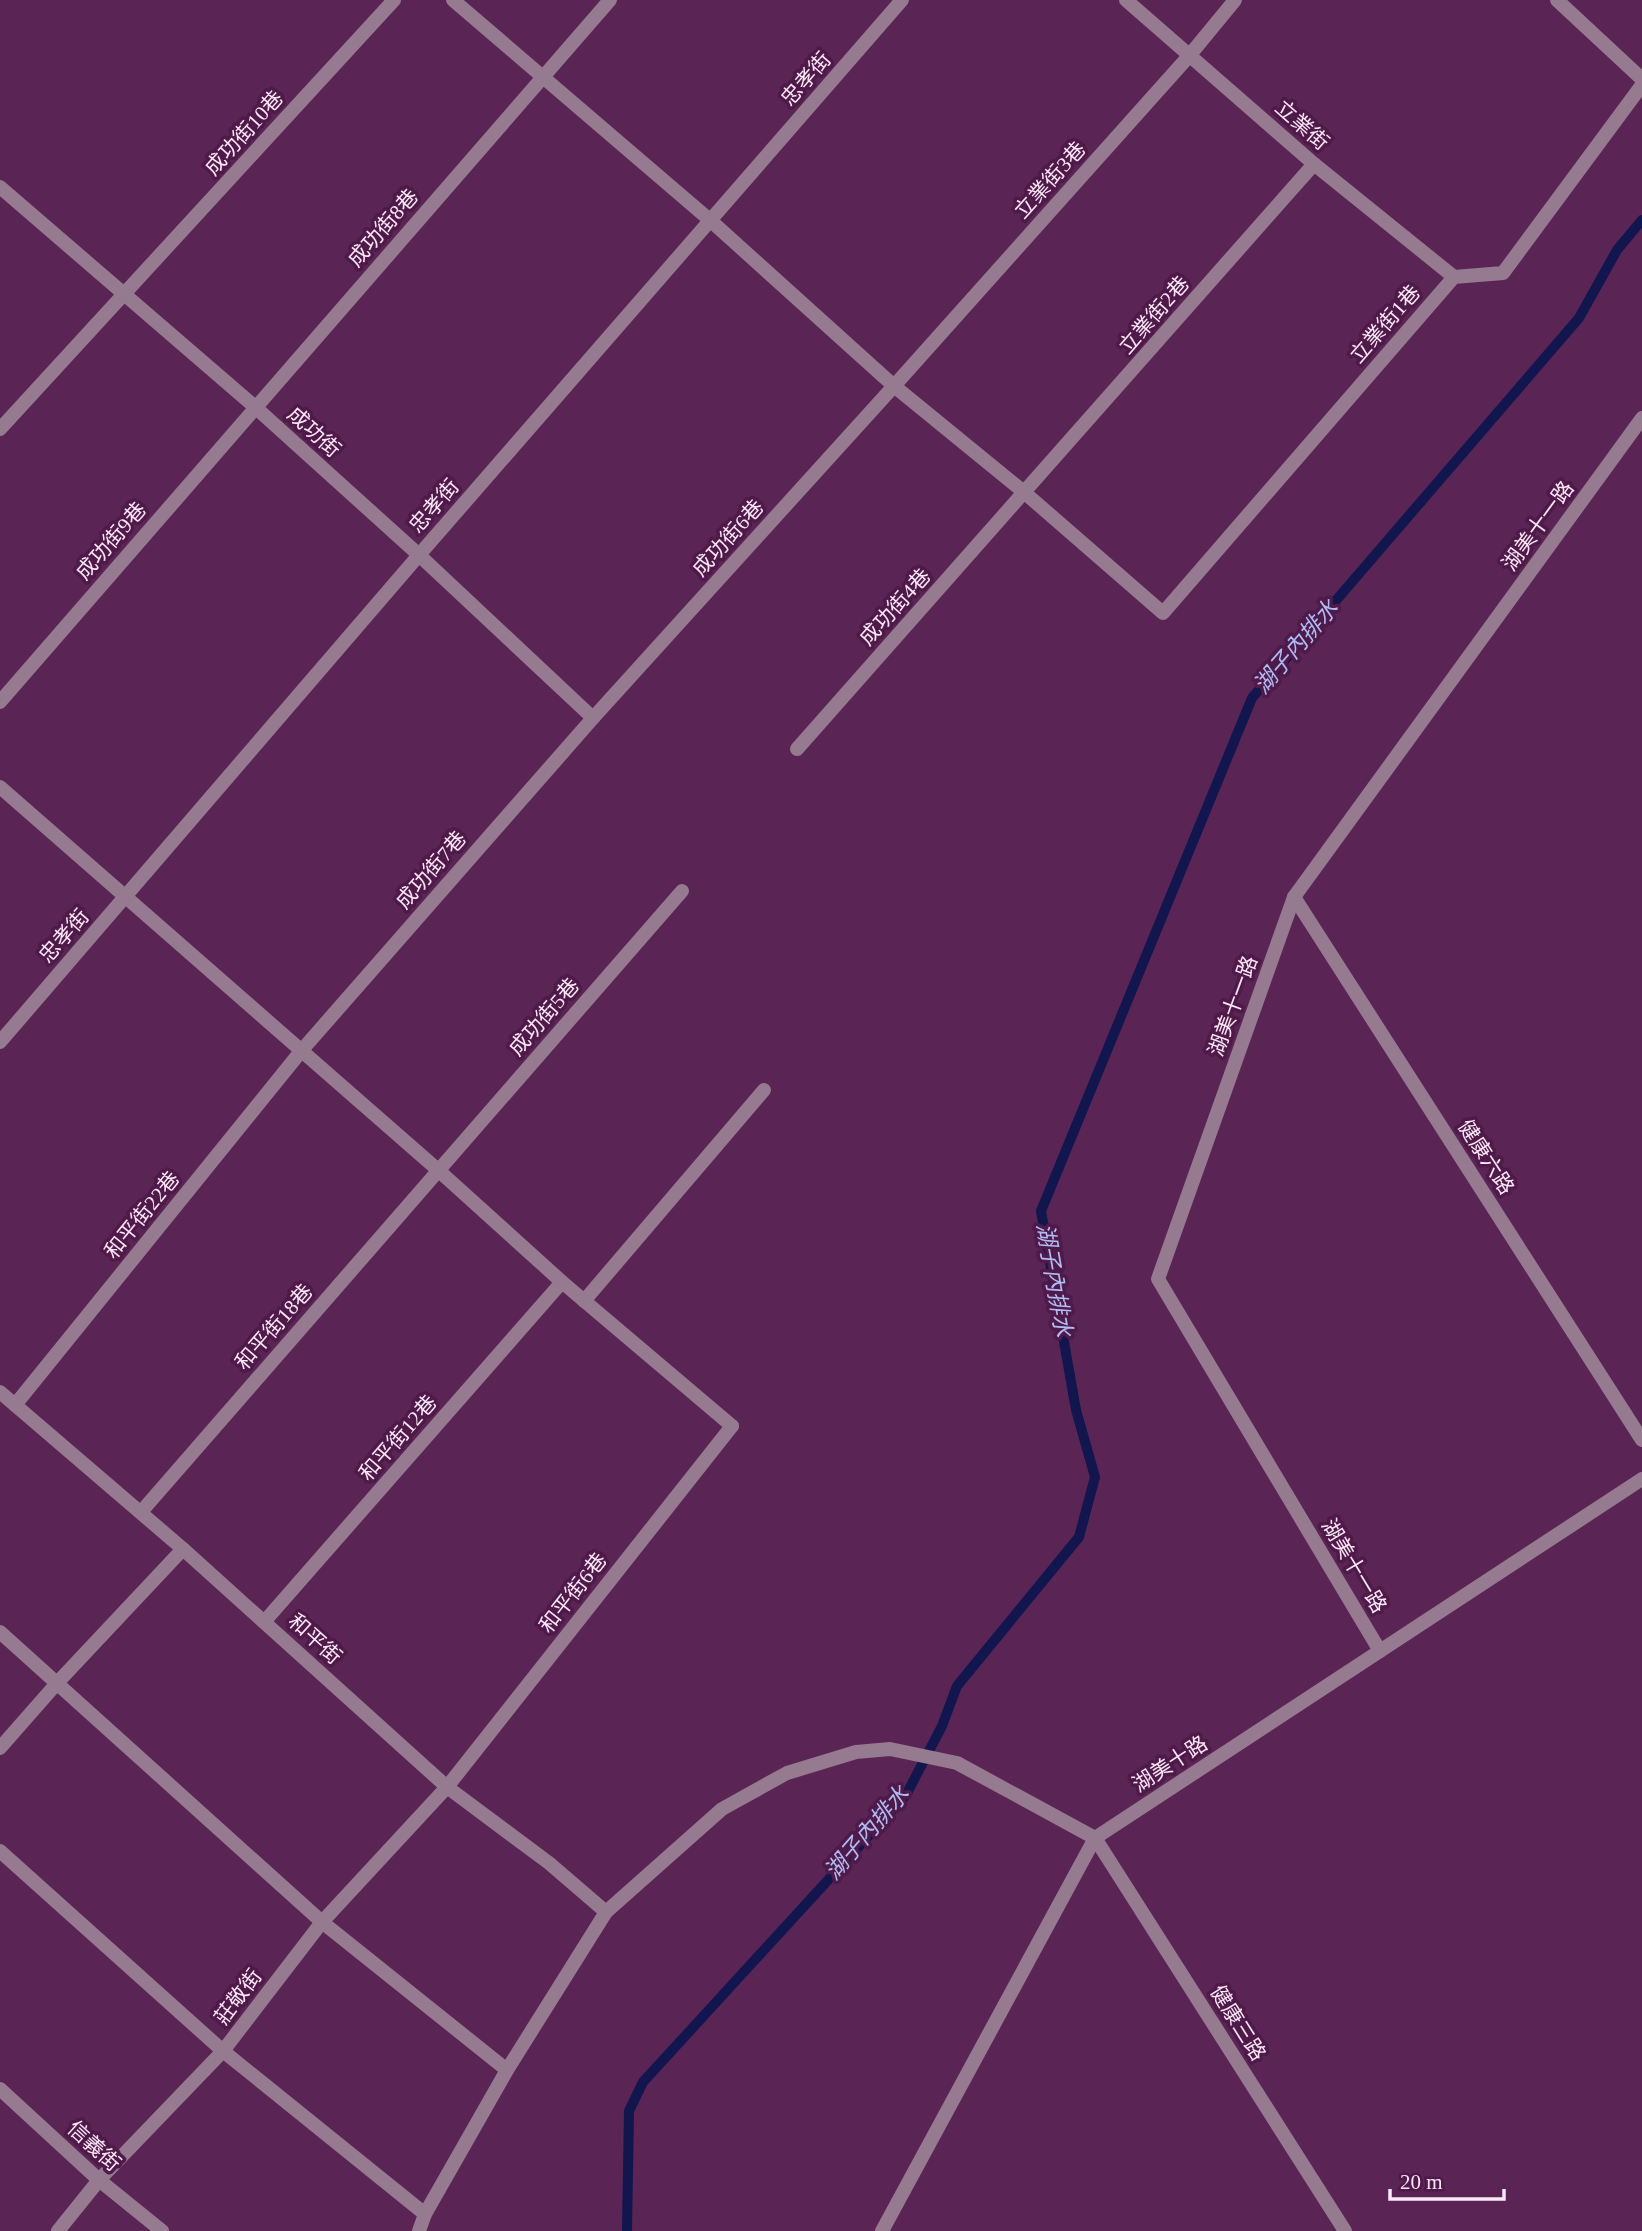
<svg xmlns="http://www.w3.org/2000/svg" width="1642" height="2231" font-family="'Times New Roman','Noto Sans TC',serif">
	<rect width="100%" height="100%" fill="#5a2554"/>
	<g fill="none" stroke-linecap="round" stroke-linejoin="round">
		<path stroke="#11164f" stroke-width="10" d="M627,2231L629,2111L643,2082L906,1795L942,1726L957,1686L1079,1537L1095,1477L1076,1410L1041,1211L1252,698L1579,318L1617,250L1642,220"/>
		<g stroke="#957a90" stroke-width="14">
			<path d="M453,0L711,221L894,386L1025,493L1163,613L1454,277L1503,273L1642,85"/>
			<path d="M1126,0L1314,164L1454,277"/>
			<path d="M1557,0L1642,79"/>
			<path d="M0,429L394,0"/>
			<path d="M0,702L610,0"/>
			<path d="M797,749L1314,164"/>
			<path d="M584,1301L764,1090"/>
			<path d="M15,1405L302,1050L593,718L894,386L1189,56L1235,0"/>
			<path d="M141,1512L682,891"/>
			<path d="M264,1622L562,1282"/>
			<path d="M0,1632L322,1922L507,2070"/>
			<path d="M0,1748L58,1682L183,1549"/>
			<path d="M447,1787L549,1863L606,1912"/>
			<path d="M0,1851L223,2051L425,2214"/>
			<path d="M0,2089L99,2180L162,2231"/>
			<path d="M58,2231L99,2180L223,2051L322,1922L447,1787L732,1426"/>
			<path d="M419,2231L425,2214L507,2070L606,1912L722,1809L787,1773L856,1752L890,1749L957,1763L1095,1838"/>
		</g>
		<g stroke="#957a90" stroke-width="14">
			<path d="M0,187L255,407L419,555L593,718"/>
			<path d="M0,787L438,1170L562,1282L732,1426"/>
			<path d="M1294,897L1642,1440"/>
			<path d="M0,1042L419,555L902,0"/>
			<path d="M0,1392L183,1549L447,1787"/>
			<path d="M1380,1651L1158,1279L1294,897L1642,418"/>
			<path d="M1095,1838L1345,2231"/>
			<path d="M882,2231L1095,1838L1642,1479"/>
		</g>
	</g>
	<g text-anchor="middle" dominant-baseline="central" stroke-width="7" stroke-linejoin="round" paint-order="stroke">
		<g font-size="21" fill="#fce8f8" stroke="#4f1a49">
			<text transform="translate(806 79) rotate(-49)">忠孝街</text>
			<text transform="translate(1302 125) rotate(41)">立業街</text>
			<text transform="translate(244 133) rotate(-48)">成功街10巷</text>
			<text transform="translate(1050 180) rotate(-48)">立業街3巷</text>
			<text transform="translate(383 228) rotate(-49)">成功街8巷</text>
			<text transform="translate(1154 315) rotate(-49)">立業街2巷</text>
			<text transform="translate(1385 324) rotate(-49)">立業街1巷</text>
			<text transform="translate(314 432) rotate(42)">成功街</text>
			<text transform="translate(434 506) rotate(-49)">忠孝街</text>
			<text transform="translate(1538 526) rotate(-54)">湖美十一路</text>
			<text transform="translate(728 538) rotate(-48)">成功街6巷</text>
			<text transform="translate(111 541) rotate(-49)">成功街9巷</text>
			<text transform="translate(895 607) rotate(-48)">成功街4巷</text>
			<text transform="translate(431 870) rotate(-49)">成功街7巷</text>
			<text transform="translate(64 936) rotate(-49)">忠孝街</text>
			<text transform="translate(1233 1006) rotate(-70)">湖美十一路</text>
			<text transform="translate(544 1017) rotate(-49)">成功街5巷</text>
			<text transform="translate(1486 1157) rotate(57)">健康六路</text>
			<text transform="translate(142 1215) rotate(-51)">和平街22巷</text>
			<text transform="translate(274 1327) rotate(-49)">和平街18巷</text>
			<text transform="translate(398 1438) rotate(-49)">和平街12巷</text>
			<text transform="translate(1354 1566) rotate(59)">湖美十一路</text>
			<text transform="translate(573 1593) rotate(-52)">和平街6巷</text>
			<text transform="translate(315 1639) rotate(42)">和平街</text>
			<text transform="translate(1170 1764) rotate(-33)">湖美十路</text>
			<text transform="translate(238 1997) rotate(-53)">莊敬街</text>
			<text transform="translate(1238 2023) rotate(58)">健康三路</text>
			<text transform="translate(94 2146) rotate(42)">信義街</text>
		</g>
		<g font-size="23" font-style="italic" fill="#aebdf5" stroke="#4f1a49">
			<text transform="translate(1296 647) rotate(-49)">湖子內排水</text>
			<text transform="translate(1054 1280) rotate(80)">湖子內排水</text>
			<text transform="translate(867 1833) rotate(-49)">湖子內排水</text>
		</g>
	</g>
	<path d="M1390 2189v10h114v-10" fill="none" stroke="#fce8f8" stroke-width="3.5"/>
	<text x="1400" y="2189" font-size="21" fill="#fce8f8" stroke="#4f1a49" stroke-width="5" paint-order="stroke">20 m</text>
</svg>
